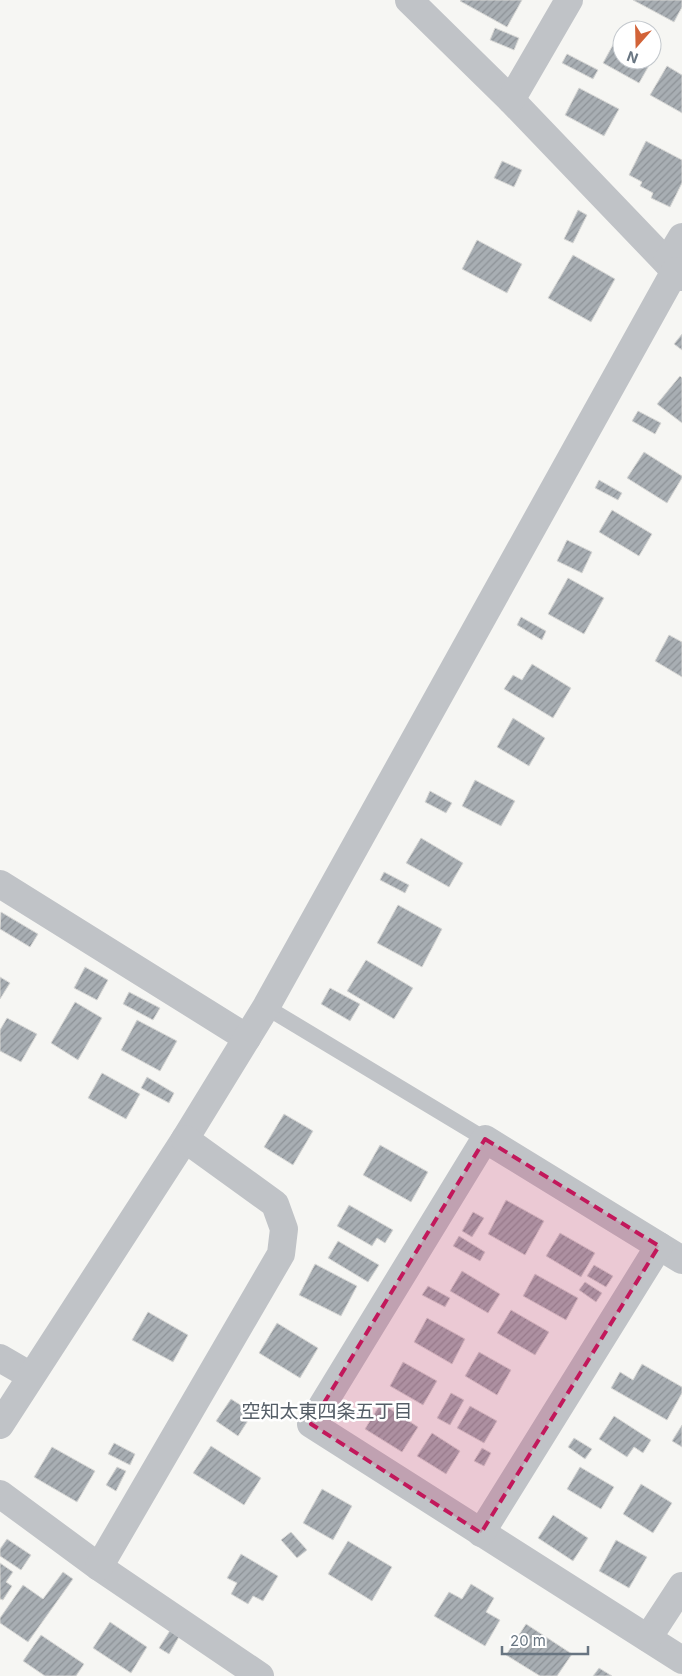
<svg xmlns="http://www.w3.org/2000/svg" width="682" height="1676" font-family="Inter,'Noto Sans JP',sans-serif">
	<defs>
		<pattern id="building-hatch" width="6" height="6" patternUnits="userSpaceOnUse" patternTransform="scale(1.25)"><rect width="6" height="6" fill="#a8aeb3"/><path d="M-1 1l2-2M0 6l6-6M5 7l2-2" fill="none" stroke="#8d9297"/></pattern>
	</defs>
	<rect width="100%" height="100%" fill="#f6f6f3"/>
	<g fill="url(#building-hatch)" stroke="#d8d8d6">
		<path d="M461,0H522L507,27L460,1Z"/>
		<path d="M633,0H682V7L674,22Z"/>
		<path d="M495,28L519,38L514,50L490,40Z"/>
		<path d="M619,34L622,35V60H652V53L655,55L639,83L603,63Z"/>
		<path d="M567,54L598,70L593,79L562,63Z"/>
		<path d="M667,66L682,75V113L650,95Z"/>
		<path d="M579,88L619,109L604,136L565,115Z"/>
		<path d="M646,141L682,160V183L670,207L651,198L653,193L640,186L642,182L629,175Z"/>
		<path d="M502,161L522,170L514,187L494,178Z"/>
		<path d="M578,210L587,215L573,243L564,239Z"/>
		<path d="M477,240L522,264L507,293L462,269Z"/>
		<path d="M573,255L615,279L591,322L548,298Z"/>
		<path d="M682,334V350L674,344Z"/>
		<path d="M680,376L682,378V423L657,404Z"/>
		<path d="M638,411L661,423L655,434L632,421Z"/>
		<path d="M644,452L682,476V478L667,503L627,478Z"/>
		<path d="M599,480L622,493L618,500L595,488Z"/>
		<path d="M612,510L652,534L639,556L599,532Z"/>
		<path d="M567,540L592,552L582,573L557,561Z"/>
		<path d="M568,578L604,598L584,634L548,614Z"/>
		<path d="M521,617L546,631L542,640L517,625Z"/>
		<path d="M669,635L682,642V677L655,661Z"/>
		<path d="M532,664L571,688L553,718L504,689L513,675L522,680Z"/>
		<path d="M513,718L545,738L529,766L497,747Z"/>
		<path d="M475,780L515,801L501,826L462,806Z"/>
		<path d="M430,791L452,803L446,813L425,802Z"/>
		<path d="M421,838L463,863L449,887L406,863Z"/>
		<path d="M384,872L409,885L405,893L380,880Z"/>
		<path d="M398,905L442,929L422,967L377,943Z"/>
		<path d="M1,912L38,934L30,947L0,929Z"/>
		<path d="M366,960L413,988L394,1019L347,991Z"/>
		<path d="M85,967L108,980L97,1000L74,988Z"/>
		<path d="M0,977L10,983L0,999Z"/>
		<path d="M330,988L360,1004L350,1021L321,1004Z"/>
		<path d="M129,992L160,1008L153,1020L123,1004Z"/>
		<path d="M75,1002L102,1018L78,1060L51,1043Z"/>
		<path d="M7,1018L37,1034L21,1062L0,1051V1030Z"/>
		<path d="M137,1020L177,1041L160,1071L121,1050Z"/>
		<path d="M102,1073L140,1094L126,1119L88,1098Z"/>
		<path d="M147,1077L174,1093L169,1103L141,1088Z"/>
		<path d="M284,1114L313,1131L293,1165L264,1147Z"/>
		<path d="M380,1145L428,1172L411,1202L363,1175Z"/>
		<path d="M506,1200L544,1221L525,1255L488,1234Z"/>
		<path d="M349,1205L393,1230L385,1243L377,1238L372,1246L337,1226Z"/>
		<path d="M473,1212L484,1218L472,1237L462,1231Z"/>
		<path d="M560,1233L595,1253L581,1277L546,1256Z"/>
		<path d="M459,1236L485,1252L480,1261L453,1246Z"/>
		<path d="M338,1241L379,1265L368,1282L328,1258Z"/>
		<path d="M315,1264L357,1286L341,1316L299,1295Z"/>
		<path d="M594,1265L613,1276L606,1287L587,1276Z"/>
		<path d="M462,1271L500,1294L488,1313L450,1291Z"/>
		<path d="M535,1274L578,1298L566,1320L523,1296Z"/>
		<path d="M585,1282L602,1293L596,1302L579,1290Z"/>
		<path d="M428,1286L450,1298L445,1307L422,1295Z"/>
		<path d="M511,1310L549,1332L535,1355L497,1333Z"/>
		<path d="M148,1312L188,1335L173,1362L132,1340Z"/>
		<path d="M427,1318L465,1339L452,1364L414,1342Z"/>
		<path d="M277,1323L318,1348L300,1378L259,1353Z"/>
		<path d="M479,1352L511,1370L497,1395L465,1376Z"/>
		<path d="M403,1362L437,1381L423,1405L390,1386Z"/>
		<path d="M642,1364L682,1387V1393L667,1420L611,1388L620,1372L633,1380Z"/>
		<path d="M451,1393L464,1400L450,1425L437,1418Z"/>
		<path d="M231,1399L253,1413L238,1436L216,1421Z"/>
		<path d="M381,1403L418,1427L402,1452L365,1429Z"/>
		<path d="M470,1406L497,1421L484,1443L457,1428Z"/>
		<path d="M614,1416L651,1440L643,1453L634,1447L627,1457L599,1439Z"/>
		<path d="M682,1425V1447L672,1441Z"/>
		<path d="M432,1433L460,1451L446,1474L417,1456Z"/>
		<path d="M574,1438L592,1449L585,1459L568,1447Z"/>
		<path d="M114,1443L135,1454L130,1465L108,1454Z"/>
		<path d="M211,1446L261,1478L244,1505L193,1473Z"/>
		<path d="M52,1447L95,1471L77,1502L34,1477Z"/>
		<path d="M482,1448L491,1453L484,1466L474,1461Z"/>
		<path d="M117,1467L126,1471L116,1491L106,1485Z"/>
		<path d="M580,1467L614,1487L601,1509L567,1489Z"/>
		<path d="M641,1484L672,1503L653,1533L623,1514Z"/>
		<path d="M322,1489L352,1506L333,1540L303,1523Z"/>
		<path d="M553,1515L588,1538L573,1561L538,1538Z"/>
		<path d="M291,1532L307,1550L297,1558L281,1540Z"/>
		<path d="M7,1539L31,1555L21,1570L0,1556V1549Z"/>
		<path d="M616,1540L647,1557L629,1588L599,1571Z"/>
		<path d="M348,1541L392,1567L372,1601L328,1574Z"/>
		<path d="M241,1554L278,1576L263,1601L253,1596L248,1604L231,1594L237,1583L227,1578Z"/>
		<path d="M0,1563L13,1572L6,1582L12,1586L3,1600L0,1599Z"/>
		<path d="M63,1572L73,1579L28,1642L0,1623V1618L23,1585L43,1599Z"/>
		<path d="M471,1584L494,1598L486,1612L500,1620L485,1646L434,1616L449,1592L462,1599Z"/>
		<path d="M110,1622L147,1647L131,1673L93,1648Z"/>
		<path d="M526,1624L572,1654L557,1676H540L506,1655Z"/>
		<path d="M171,1629L180,1635L169,1654L159,1648Z"/>
		<path d="M41,1635L84,1664L76,1676H45L23,1661Z"/>
		<path d="M599,1668L612,1676H593Z"/>
	</g>
	<g fill="none" stroke-linecap="round" stroke-linejoin="round">
		<path stroke="#c0c3c7" stroke-width="16" d="M266,1007L485,1139"/>
		<g stroke="#c0c3c7" stroke-width="28">
			<path d="M409,0L511,100L675,271L682,277"/>
			<path d="M511,100L569,0"/>
			<path d="M667,262L682,237"/>
			<path d="M0,884L247,1038"/>
			<path d="M682,1260L485,1139L311,1424L682,1660"/>
			<path d="M0,1358L31,1376"/>
			<path d="M0,1425L185,1139L266,1007L675,271"/>
			<path d="M0,1494L99,1567L260,1676"/>
			<path d="M481,1533L659,1246"/>
			<path d="M99,1567L281,1254L284,1229L275,1204L185,1139"/>
			<path d="M648,1638L682,1586"/>
		</g>
	</g>
	<path fill="#c2185b" fill-opacity="0.2" stroke="#c2185b" stroke-width="4" stroke-dasharray="10 6" stroke-linejoin="round" d="M485,1139L659,1246L481,1533L311,1424Z"/>
	<g text-anchor="middle" dominant-baseline="central" stroke-width="5" stroke-linejoin="round" paint-order="stroke">
		<g font-size="19" fill="#555e67" stroke="#fff">
			<text x="327" y="1411">空知太東四条五丁目</text>
		</g>
	</g>
	<g transform="translate(637 45) rotate(200)"><circle r="24" fill="#ffffff" stroke="#c3c8cd"/>
	<path d="M0-4L9 19L0 12L-9 19Z" fill="#d26338"/>
	<text y="-8" font-size="14" font-weight="bold" text-anchor="middle" fill="#687581">N</text>
	</g>
	<path d="M502 1646v8h86v-8" fill="none" stroke="#687581" stroke-width="2.5"/>
	<text x="510" y="1646" font-size="15" fill="#687581" stroke="#ffffff" stroke-width="4" paint-order="stroke">20 m</text>
</svg>
